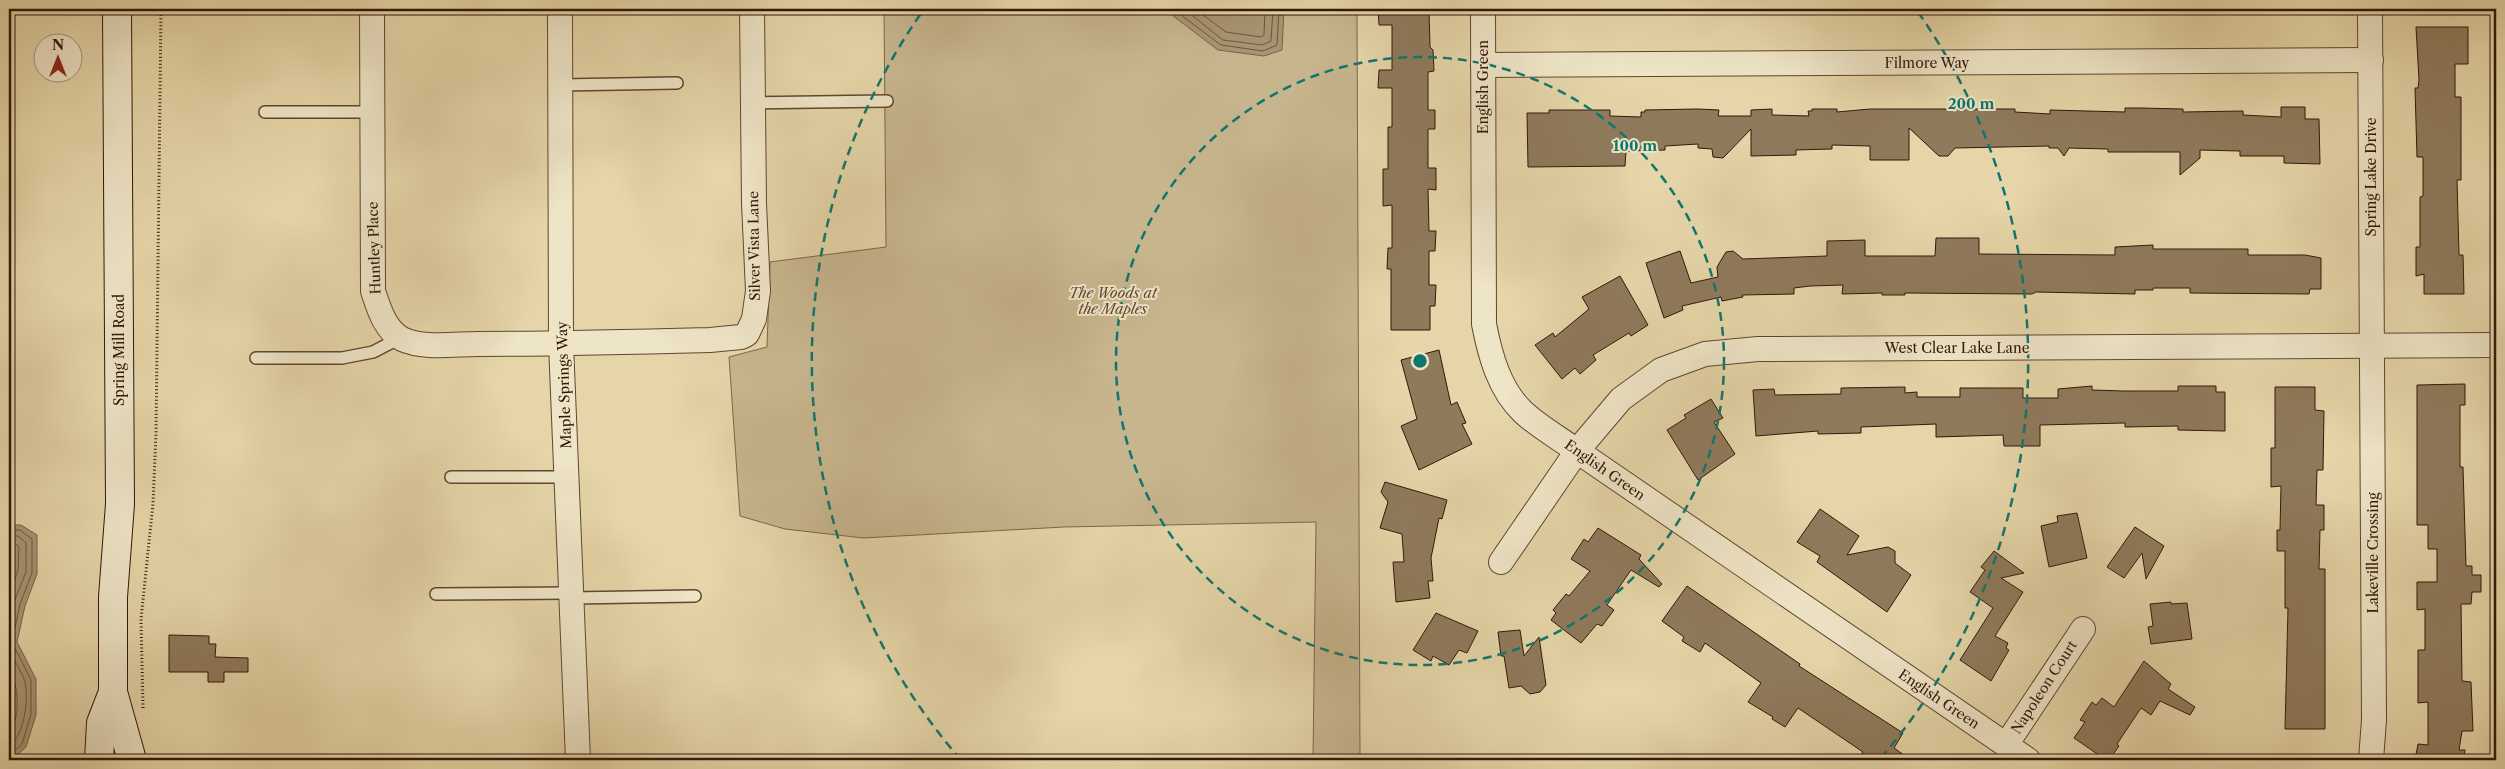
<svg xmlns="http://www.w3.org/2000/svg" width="2505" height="769" font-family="'Libre Caslon Text',serif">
	<rect width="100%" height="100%" fill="#e5d5a8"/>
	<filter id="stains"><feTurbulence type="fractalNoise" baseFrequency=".004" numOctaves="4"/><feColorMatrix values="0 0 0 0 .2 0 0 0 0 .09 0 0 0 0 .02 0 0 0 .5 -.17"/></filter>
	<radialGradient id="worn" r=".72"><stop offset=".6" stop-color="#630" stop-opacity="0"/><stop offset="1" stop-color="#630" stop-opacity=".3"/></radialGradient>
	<path fill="#c7b58d" stroke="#7c664b" d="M884,9H1357L1360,760H1313L1316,522L1064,527L863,538L785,529L740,516L729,357L767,347L770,262L886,247Z"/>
	<g fill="#a89472" stroke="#796248">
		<path d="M1164,9H1284L1282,50L1264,56L1218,50Z"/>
		<path d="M9,525H21L37,535V574L25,606L17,642L36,679V715L26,747L12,760H9Z"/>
	</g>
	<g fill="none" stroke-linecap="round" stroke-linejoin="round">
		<g stroke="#6d563e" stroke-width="1">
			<path d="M1173,9L1221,45L1263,51L1277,45L1279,9"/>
			<path d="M1184,9L1223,40L1262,45L1271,41L1273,9"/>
			<path d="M1195,9L1226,32L1261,37L1264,35L1265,9"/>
			<path d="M9,530H20L32,539V573L20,604L12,642L31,680V714L22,744L10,755L9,760"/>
			<path d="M9,536H18L26,543V572L14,602L9,625"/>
			<path d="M9,544H16L19,547L18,570L9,595"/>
			<path d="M9,651C14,660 22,672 25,682C29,702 24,734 9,748"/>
			<path d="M9,667C20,690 20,715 9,738"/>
		</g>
	</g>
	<g fill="#8f7a5c" stroke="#321709">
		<path d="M1378,9H1429L1430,47L1433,50L1434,71L1428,72V110H1435V129H1428V168H1436V190L1428,189L1429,231H1436L1435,251H1429V285H1436L1435,306H1430V330H1391V269H1387L1388,248H1392V205L1383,206V169H1388V127H1392V88H1378L1379,70H1392V25H1379Z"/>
		<path d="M2416,27H2468V64H2455V97H2461V180H2457L2459,255H2463L2464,294H2424V274L2416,276V247H2420V197L2423,196V157H2417L2415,88H2418L2419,80Z"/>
		<path d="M2281,107H2305V119H2319L2320,164L2284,163V156H2240V151L2200,150V158L2180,175V152H2108V149L2069,148L2064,156L2058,148H2049V146L2003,147L1955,148L1948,156H1939L1909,128V160H1870V146L1832,145V149L1796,150V155L1751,156V129L1723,158L1713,157L1712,149L1698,148V144L1665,146V150L1626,151L1625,166L1528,167L1527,113H1549V110H1610V116L1641,117V112H1645V110L1697,109L1719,110L1718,116H1751V110L1772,109V115L1809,116L1808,111H1812V109H1837V112L1870,109H2015V112L2050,114V110L2125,112V108H2142L2183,109V112L2243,111V115L2281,117Z"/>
		<path d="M1936,238H1979V254L2115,255V247L2153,245V249H2248V255H2305L2321,258V289H2310L2309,294L2190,293V288H2153V290H2135V294L2036,292L2032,294L1905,293V295H1882V293L1842,294L1843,285L1810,286L1794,288V294L1742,295L1743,297L1722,301L1721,297L1682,306L1683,310L1664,318L1646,263L1680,251L1691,283L1718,277L1717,267L1726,252L1733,251L1743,259L1827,256V241L1865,240V256H1935Z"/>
		<path d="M1620,276L1648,325L1631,336L1629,333L1593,355L1596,360L1580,374L1575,368L1562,379L1535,345L1553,333L1555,337L1589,309L1582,297Z"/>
		<path d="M1439,350L1451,405L1457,402L1466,423L1462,424L1472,444L1419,470L1401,426L1417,419L1401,360Z"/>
		<path d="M2465,384V405H2460V467H2463L2466,566H2472V575H2481V592H2472L2471,604H2461L2462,681L2471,682L2473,731H2462L2459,750H2465L2464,760H2415L2418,744L2428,745V702L2418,703V650H2425V609L2417,610V582H2437V549H2428V525H2417V385Z"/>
		<path d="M2092,386V390L2124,391H2178V386H2216V392H2225V431L2178,430V426L2125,427V423L2040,425V446H2004L2003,435L1936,437V424L1861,427V433L1818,434V431L1756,436L1753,390L1774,389L1775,395L1841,394V388L1905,387V393L1917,392V397H1960V388H2023V398H2058V389Z"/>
		<path d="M2275,387H2315V410L2324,411L2323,470H2317L2316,505H2324V530H2320L2319,569H2325V729H2285L2288,608H2285V551H2277V530H2280L2281,486L2271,487V448H2275Z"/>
		<path d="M1711,399L1723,418L1714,422L1735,454L1698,480L1667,430L1686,418L1684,415Z"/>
		<path d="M1385,482L1447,500L1442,519L1439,518L1431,558L1433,581H1428L1430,598L1396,602L1393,562H1404L1402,534L1380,528L1388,502L1381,492Z"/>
		<path d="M1820,509L1859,536L1847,555L1888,547L1895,551V563L1911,575L1887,612L1817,562L1820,556L1797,542Z"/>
		<path d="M2077,513L2087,558L2049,567L2041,526L2058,522L2057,516Z"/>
		<path d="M2135,527L2164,546L2146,579L2142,553L2124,578L2107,567Z"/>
		<path d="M1598,528L1641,555L1639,559L1662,584L1659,587L1631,570L1607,605L1614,610L1602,626L1597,624L1581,643L1551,620L1556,613L1553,610L1566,594L1569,596L1590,571L1571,559L1584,539L1588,542Z"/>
		<path d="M1994,551L2024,573L2001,578L2023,592L1995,636L2008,643L2006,648L2009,650L1991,681L1960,660L1993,608L1970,592L1985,570L1981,567Z"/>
		<path d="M1687,586L1800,664L1799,666L1903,733L1894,748L1911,760H1858L1863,752L1798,708L1785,727L1772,719L1773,717L1748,702L1761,683L1705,643L1700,652L1682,641L1684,637L1662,621Z"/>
		<path d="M2171,602V604L2187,603L2192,639L2151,644L2148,627L2153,626L2150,604Z"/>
		<path d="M1436,613L1478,631L1467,653L1459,650L1449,665L1433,656L1431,661L1413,650Z"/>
		<path d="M1520,630L1524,656L1539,637L1546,685L1540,692L1530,694L1521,686L1509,688L1504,656H1501L1498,632Z"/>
		<path d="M169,635L209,636V644H216L215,657L248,658V672H224V682H208V672H169Z"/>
		<path d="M2144,661L2171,684L2168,689L2195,707L2190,715L2160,701L2151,715L2141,708L2117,744L2119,746L2109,760H2106L2074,738L2085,722L2080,720L2092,702L2096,705L2102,698L2114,707Z"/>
	</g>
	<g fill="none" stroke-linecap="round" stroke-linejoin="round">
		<defs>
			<g id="lane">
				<path d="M560,85L677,83"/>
				<path d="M753,103L887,101"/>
				<path d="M265,112H372"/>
				<path d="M256,358H342L373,352L400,338"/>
				<path d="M451,477H567"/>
				<path d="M436,594L572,593"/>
				<path d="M572,598L695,596"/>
			</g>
			<g id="street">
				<path d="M372,9L373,291C379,309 385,330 402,339C423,349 454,344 478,344C555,344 633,342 710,340L741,337L747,334L754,319L758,291L754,203L752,9"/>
				<path d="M560,9L561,344L578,760"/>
				<path d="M1483,9L1484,324C1490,355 1499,389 1523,412C1539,427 1559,438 1577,451L2028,760"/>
				<path d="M2370,9L2374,720L2371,760"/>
				<path d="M1483,65L2371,60"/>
				<path d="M1501,562L1577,451L1621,399L1661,370L1705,354L1758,349L2496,345"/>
				<path d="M2006,745L2083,629"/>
			</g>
			<g id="secondary">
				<path d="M117,9L120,504L113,597V692L132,760"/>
				<path d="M99,760L101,723L113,692"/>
			</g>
		</defs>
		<use href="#lane" stroke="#5f4631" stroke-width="14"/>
		<use href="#street" stroke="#5f4631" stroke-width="26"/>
		<use href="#secondary" stroke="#321709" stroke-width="30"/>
		<path stroke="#321709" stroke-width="3" stroke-dasharray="1 2.5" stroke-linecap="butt" d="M143,708L141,619L153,504L156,433L161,9"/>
		<use href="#lane" stroke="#eee4c6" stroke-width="11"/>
		<use href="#street" stroke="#eee4c6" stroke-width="24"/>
		<use href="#secondary" stroke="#eee4c6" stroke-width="28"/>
	</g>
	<g fill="none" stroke="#0f766e" stroke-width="2.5" stroke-dasharray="9 6">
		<circle cx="1420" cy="361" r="304"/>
		<path d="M961 760A608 608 0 0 1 922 12M1918 12A608 608 0 0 1 1879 760"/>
	</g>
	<g text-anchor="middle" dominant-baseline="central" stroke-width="4" stroke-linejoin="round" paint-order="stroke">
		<g font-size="14" fill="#321709" stroke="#eee4c6">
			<text x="1927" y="63">Filmore Way</text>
			<text transform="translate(1483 87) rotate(-90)">English Green</text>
			<text transform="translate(2371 177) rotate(-90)">Spring Lake Drive</text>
			<text transform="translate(754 246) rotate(-91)">Silver Vista Lane</text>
			<text transform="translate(374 248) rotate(-92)">Huntley Place</text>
			<text x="1957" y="348">West Clear Lake Lane</text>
			<text transform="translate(119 350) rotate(-90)">Spring Mill Road</text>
			<text transform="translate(564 385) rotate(-92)">Maple Springs Way</text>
			<text transform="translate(1605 470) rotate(35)">English Green</text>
			<text transform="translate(2373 553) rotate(-90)">Lakeville Crossing</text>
			<text transform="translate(2044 687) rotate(-57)">Napoleon Court</text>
			<text transform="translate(1939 699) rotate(34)">English Green</text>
		</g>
		<g font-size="14" font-style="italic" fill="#5f4631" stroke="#eee4c6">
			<text x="1113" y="293">The Woods at<tspan x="1113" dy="16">the Maples</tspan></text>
		</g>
	</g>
	<circle cx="1420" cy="361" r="8" fill="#0f766e" stroke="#eee4c6" stroke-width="2.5"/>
	<g font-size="15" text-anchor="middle" font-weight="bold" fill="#0f766e" stroke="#eee4c6" stroke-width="4" stroke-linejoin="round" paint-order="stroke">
		<text x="1971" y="109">200 m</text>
		<text x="1635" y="151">100 m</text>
	</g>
	<rect width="2505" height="769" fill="none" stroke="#e5d5a8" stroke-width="30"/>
	<rect x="10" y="10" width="2485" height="749" fill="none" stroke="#321709" stroke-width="2.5"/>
	<rect x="15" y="15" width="2475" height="739" fill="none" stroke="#321709"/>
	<g transform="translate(58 58)"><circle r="24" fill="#eee4c6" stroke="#a3927a"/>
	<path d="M0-4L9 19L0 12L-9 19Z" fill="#8f2418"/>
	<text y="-8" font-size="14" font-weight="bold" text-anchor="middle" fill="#321709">N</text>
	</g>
	<rect width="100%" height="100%" filter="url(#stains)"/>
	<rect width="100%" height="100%" fill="url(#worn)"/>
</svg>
